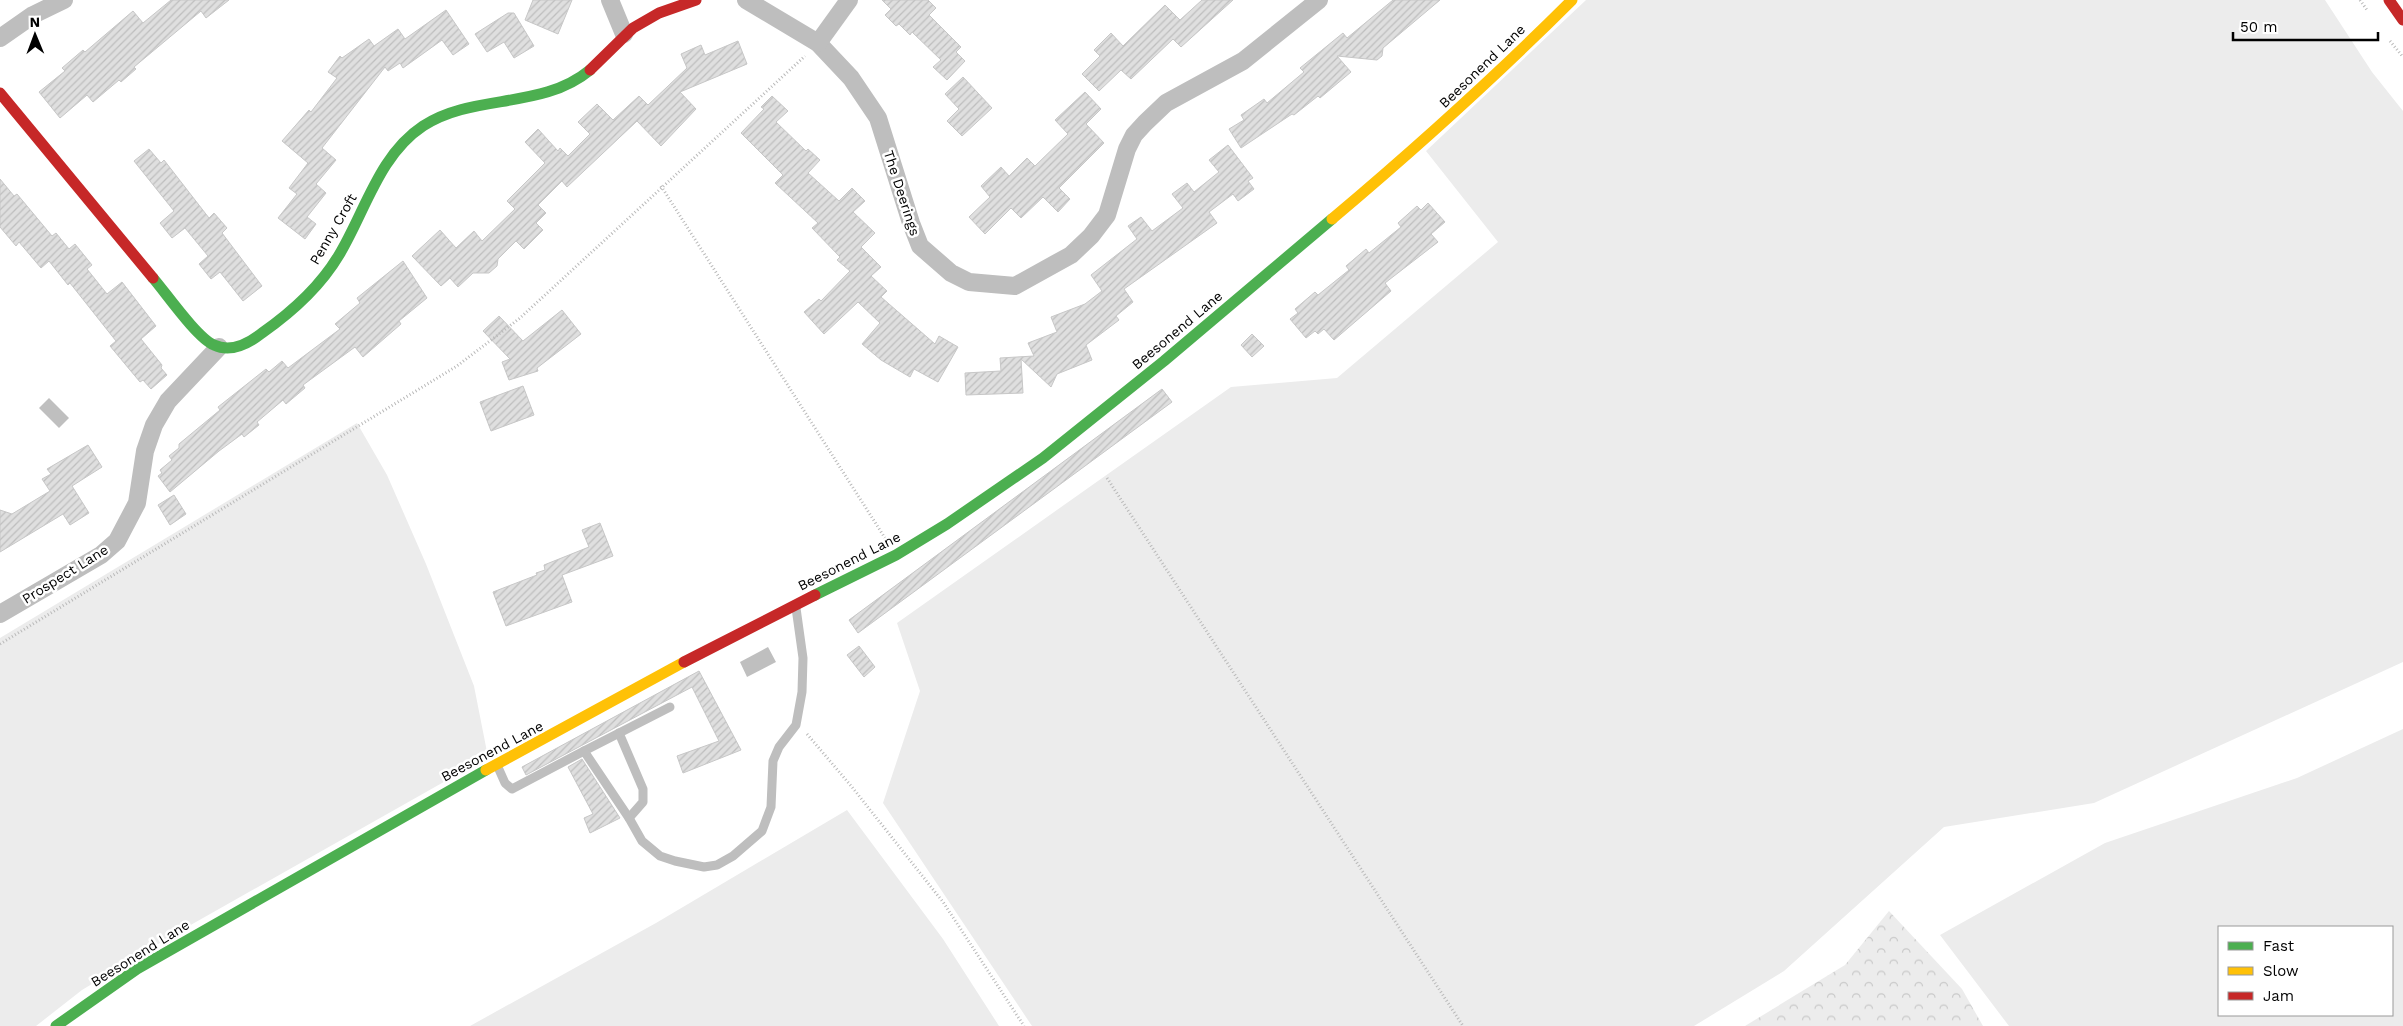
<svg xmlns="http://www.w3.org/2000/svg" width="2403" height="1026" font-family="'Work Sans',sans-serif">
	<defs>
		<pattern id="forest-crowns" width="20" height="18" patternUnits="userSpaceOnUse" patternTransform="scale(1.25)"><rect width="20" height="18" fill="#ececec"/><path d="M2 6a3 3 0 1 1 6 0M12 15a3 3 0 1 1 6 0" fill="none" stroke="#c9c9c9"/></pattern>
		<pattern id="building-hatch" width="6" height="6" patternUnits="userSpaceOnUse" patternTransform="scale(1.25)"><rect width="6" height="6" fill="#dfdfdf"/><path d="M-1 1l2-2M0 6l6-6M5 7l2-2" fill="none" stroke="#bebebe"/></pattern>
	</defs>
	<rect width="100%" height="100%" fill="#fff"/>
	<g fill="#ececec" fill-rule="evenodd">
		<path d="M1586,0H2325L2372,72L2403,111V662L2094,803L1944,827L1784,971L1694,1026H1032L883,803L920,691L897,623L1231,387L1337,378L1498,242L1426,151Z"/>
		<path d="M357,423L387,475L426,564L474,686L488,757L173,935L82,990L36,1026H0V638Z"/>
		<path d="M2403,729V1026H2009L1940,935L2105,843L2297,778ZM2219,927H2392V1015H2219Z"/>
		<path d="M847,810L943,939L999,1026H470L656,923Z"/>
	</g>
	<path fill="url(#forest-crowns)" d="M1889,911L1962,989L1983,1026H1745L1845,965Z"/>
	<g fill="#bfbfbf">
		<path d="M49,398L69,418L59,428L39,408Z"/>
		<path d="M768,647L776,662L747,677L740,662Z"/>
	</g>
	<g fill="url(#building-hatch)" stroke="#c7c7c7">
		<path d="M171,0H229L206,18L201,11L134,67L136,69L121,82L119,80L93,102L87,95L60,118L39,92L65,71L62,68L83,50L85,52L133,11L143,23Z"/>
		<path d="M533,0H572L558,34L525,20Z"/>
		<path d="M882,0H928L936,8L929,15L961,47L956,52L965,61L947,80L933,67L941,60L912,32L910,35L899,24L896,26L885,15L891,9Z"/>
		<path d="M1202,0H1233L1181,47L1173,39L1131,79L1121,70L1099,91L1082,74L1100,56L1094,50L1111,33L1123,46L1165,5L1180,20Z"/>
		<path d="M1393,0H1440L1383,48L1382,56L1377,60L1337,56L1351,72L1320,98L1318,96L1294,115L1292,114L1241,148L1229,129L1244,120L1241,115L1264,99L1267,103L1304,72L1300,68L1343,33L1347,38Z"/>
		<path d="M446,10L469,44L453,55L442,40L403,68L400,63L388,71L385,67L322,148L336,160L316,184L326,193L307,217L316,224L305,239L278,218L297,194L289,188L308,163L282,141L309,110L311,112L337,78L328,72L340,56L342,58L369,39L374,46L398,29L405,39Z"/>
		<path d="M508,13H514L534,46L514,58L504,42L487,52L475,34Z"/>
		<path d="M738,41L747,64L680,92L696,109L661,146L637,121L567,187L562,181L538,205L546,213L536,223L543,230L524,249L516,241L498,259L497,266L489,273H473L458,287L450,278L441,286L412,256L440,230L456,248L474,231L482,241L515,209L507,201L545,163L525,142L538,129L558,151L560,148L568,156L590,134L578,122L597,104L613,120L639,96L648,105L687,68L681,54L701,45L705,55Z"/>
		<path d="M963,77L992,108L962,136L947,121L959,109L945,94Z"/>
		<path d="M1085,92L1101,109L1086,124L1104,143L1059,188L1070,199L1058,212L1043,197L1021,218L1011,208L985,234L969,217L990,197L981,186L1001,167L1009,176L1027,158L1035,166L1068,134L1055,120Z"/>
		<path d="M772,96L788,111L776,122L806,151L808,149L820,160L808,173L839,201L852,188L865,201L853,212L875,233L861,247L881,267L871,276L887,291L881,297L935,344L939,336L958,347L938,382L914,369L910,377L881,360L862,344L880,323L858,302L824,334L804,312L819,299L821,301L850,271L837,260L840,257L812,228L818,223L775,183L783,175L741,133L764,109L761,107Z"/>
		<path d="M1228,145L1253,178L1248,181L1254,189L1238,201L1233,194L1209,212L1217,223L1124,289L1133,302L1116,316L1119,320L1086,345L1092,360L1057,374L1051,387L1021,359L1023,393L966,395L965,373L1001,371L1000,358L1034,356L1028,343L1057,332L1051,317L1085,304L1102,291L1091,275L1137,239L1128,226L1141,217L1152,231L1183,208L1172,194L1187,183L1194,192L1219,172L1209,160Z"/>
		<path d="M149,149L161,163L164,160L209,218L214,213L227,228L222,233L262,286L243,301L220,272L211,279L199,264L208,256L185,228L172,238L160,223L174,211L134,161Z"/>
		<path d="M0,179L14,196L17,194L52,236L56,233L69,249L75,244L92,265L87,269L107,294L122,282L156,326L141,339L162,365L161,368L167,375L151,389L143,380L140,382L110,346L116,341L70,283L68,285L49,261L41,268L19,242L16,246L0,227Z"/>
		<path d="M1428,203L1445,222L1431,234L1438,242L1385,283L1391,291L1334,340L1324,329L1318,334L1315,331L1306,338L1290,319L1298,313L1295,309L1315,292L1318,295L1349,270L1346,266L1366,249L1369,253L1401,227L1398,223L1417,206L1421,210Z"/>
		<path d="M403,261L427,298L399,321L401,324L363,357L355,347L303,385L305,388L286,404L283,400L257,422L259,425L244,437L242,434L219,451L170,492L158,476L162,473L160,470L172,460L169,456L179,448V444L220,410L218,407L266,369L269,372L282,361L288,368L340,329L335,324L360,303L357,298Z"/>
		<path d="M562,310L581,334L537,368L538,371L509,380L502,362L510,359L483,331L499,316L523,341Z"/>
		<path d="M1252,334L1264,346L1252,357L1241,345Z"/>
		<path d="M523,386L534,415L491,431L480,402Z"/>
		<path d="M1162,389L1172,402L858,633L849,620Z"/>
		<path d="M88,445L102,467L72,486L89,513L70,525L63,514L0,552V510L12,514L50,491L42,479L51,474L47,469Z"/>
		<path d="M174,495L186,514L170,525L158,505Z"/>
		<path d="M600,523L613,556L562,575L572,602L506,626L493,592L537,575L536,573L545,570L544,565L589,547L582,530Z"/>
		<path d="M859,646L875,667L864,677L847,655Z"/>
		<path d="M699,671L741,750L683,773L677,756L719,741L692,687L526,775L522,767Z"/>
		<path d="M582,759L620,818L590,833L584,818L593,814L568,767Z"/>
	</g>
	<g fill="none" stroke-linecap="round" stroke-linejoin="round">
		<g stroke="#b9b9b9" stroke-width="3" stroke-dasharray="1 2.5" stroke-linecap="butt">
			<path d="M2360,0L2367,10"/>
			<path d="M2390,41L2403,57"/>
			<path d="M661,186L885,538"/>
			<path d="M1107,478L1463,1026"/>
			<path d="M0,644L457,366L520,318L805,56"/>
			<path d="M807,734L852,787L943,902L1024,1026"/>
		</g>
		<g stroke="#bebebe" stroke-width="9">
			<path d="M619,733L643,789V802L629,818"/>
			<path d="M584,751L670,707"/>
			<path d="M497,765L505,783L512,789L584,751L629,818L642,841L660,856L675,861L704,867L717,865L733,856L762,831L771,807L773,761L779,747L796,725L802,692L803,658L796,608"/>
		</g>
		<g stroke="#bebebe" stroke-width="18">
			<path d="M610,0L624,34"/>
			<path d="M746,0L818,43L851,78L878,118L911,223L920,246L951,273L969,282L1015,286L1071,255L1091,236L1107,215L1127,149L1134,135L1145,123L1166,103L1243,61L1319,0"/>
			<path d="M0,38L33,15L64,0"/>
			<path d="M818,43L849,0"/>
			<path d="M0,614L101,555L117,541L137,503L145,451L154,425L168,401L219,347"/>
		</g>
		<g stroke="#4caf50" stroke-width="11">
			<path d="M153,278C166,293 197,338 214,345C231,353 248,344 262,333C292,312 320,287 339,255C365,212 379,155 423,126C473,93 542,110 590,70"/>
			<path d="M815,595L896,555L947,524L1043,458L1164,361L1332,219"/>
			<path d="M56,1026L137,969L486,770"/>
		</g>
		<g stroke="#ffc107" stroke-width="11">
			<path d="M1332,219C1415,149 1495,77 1572,0"/>
			<path d="M486,770L684,662"/>
		</g>
		<g stroke="#c62828" stroke-width="11">
			<path d="M2389,0L2403,20"/>
			<path d="M590,70L633,28L659,13L696,0"/>
			<path d="M0,93L153,278"/>
			<path d="M684,662L815,595"/>
		</g>
	</g>
	<g text-anchor="middle" dominant-baseline="central" stroke-width="5" stroke-linejoin="round" paint-order="stroke">
		<g font-size="14" fill="#000" stroke="#fff">
			<text transform="translate(1482 66) rotate(-44)">Beesonend Lane</text>
			<text transform="translate(902 193) rotate(72)">The Deerings</text>
			<text transform="translate(333 229) rotate(-60)">Penny Croft</text>
			<text transform="translate(1177 330) rotate(-40)">Beesonend Lane</text>
			<text transform="translate(849 561) rotate(-27)">Beesonend Lane</text>
			<text transform="translate(65 574) rotate(-32)">Prospect Lane</text>
			<text transform="translate(492 751) rotate(-28)">Beesonend Lane</text>
			<text transform="translate(140 953) rotate(-32)">Beesonend Lane</text>
		</g>
	</g>
	<rect x="2218" y="926" width="175" height="90" fill="#ffffff" stroke="#999999"/>
	<rect x="2228" y="942" width="25" height="8" fill="#4caf50" stroke="#999999"/>
	<text x="2263" y="951" font-size="15" fill="#000000">Fast</text>
	<rect x="2228" y="967" width="25" height="8" fill="#ffc107" stroke="#999999"/>
	<text x="2263" y="976" font-size="15" fill="#000000">Slow</text>
	<rect x="2228" y="992" width="25" height="8" fill="#c62828" stroke="#999999"/>
	<text x="2263" y="1001" font-size="15" fill="#000000">Jam</text>
	<g transform="translate(35 35) rotate(359)" stroke="#ffffff" stroke-width="4" paint-order="stroke">
	<path d="M0-4L9 19L0 12L-9 19Z" fill="#000000"/>
	<text y="-8" font-size="14" font-weight="bold" text-anchor="middle" fill="#000000">N</text>
	</g>
	<path d="M2233 32v8h145v-8" fill="none" stroke="#000000" stroke-width="2.5"/>
	<text x="2240" y="32" font-size="15" fill="#000000" stroke="#ffffff" stroke-width="4" paint-order="stroke">50 m</text>
</svg>
